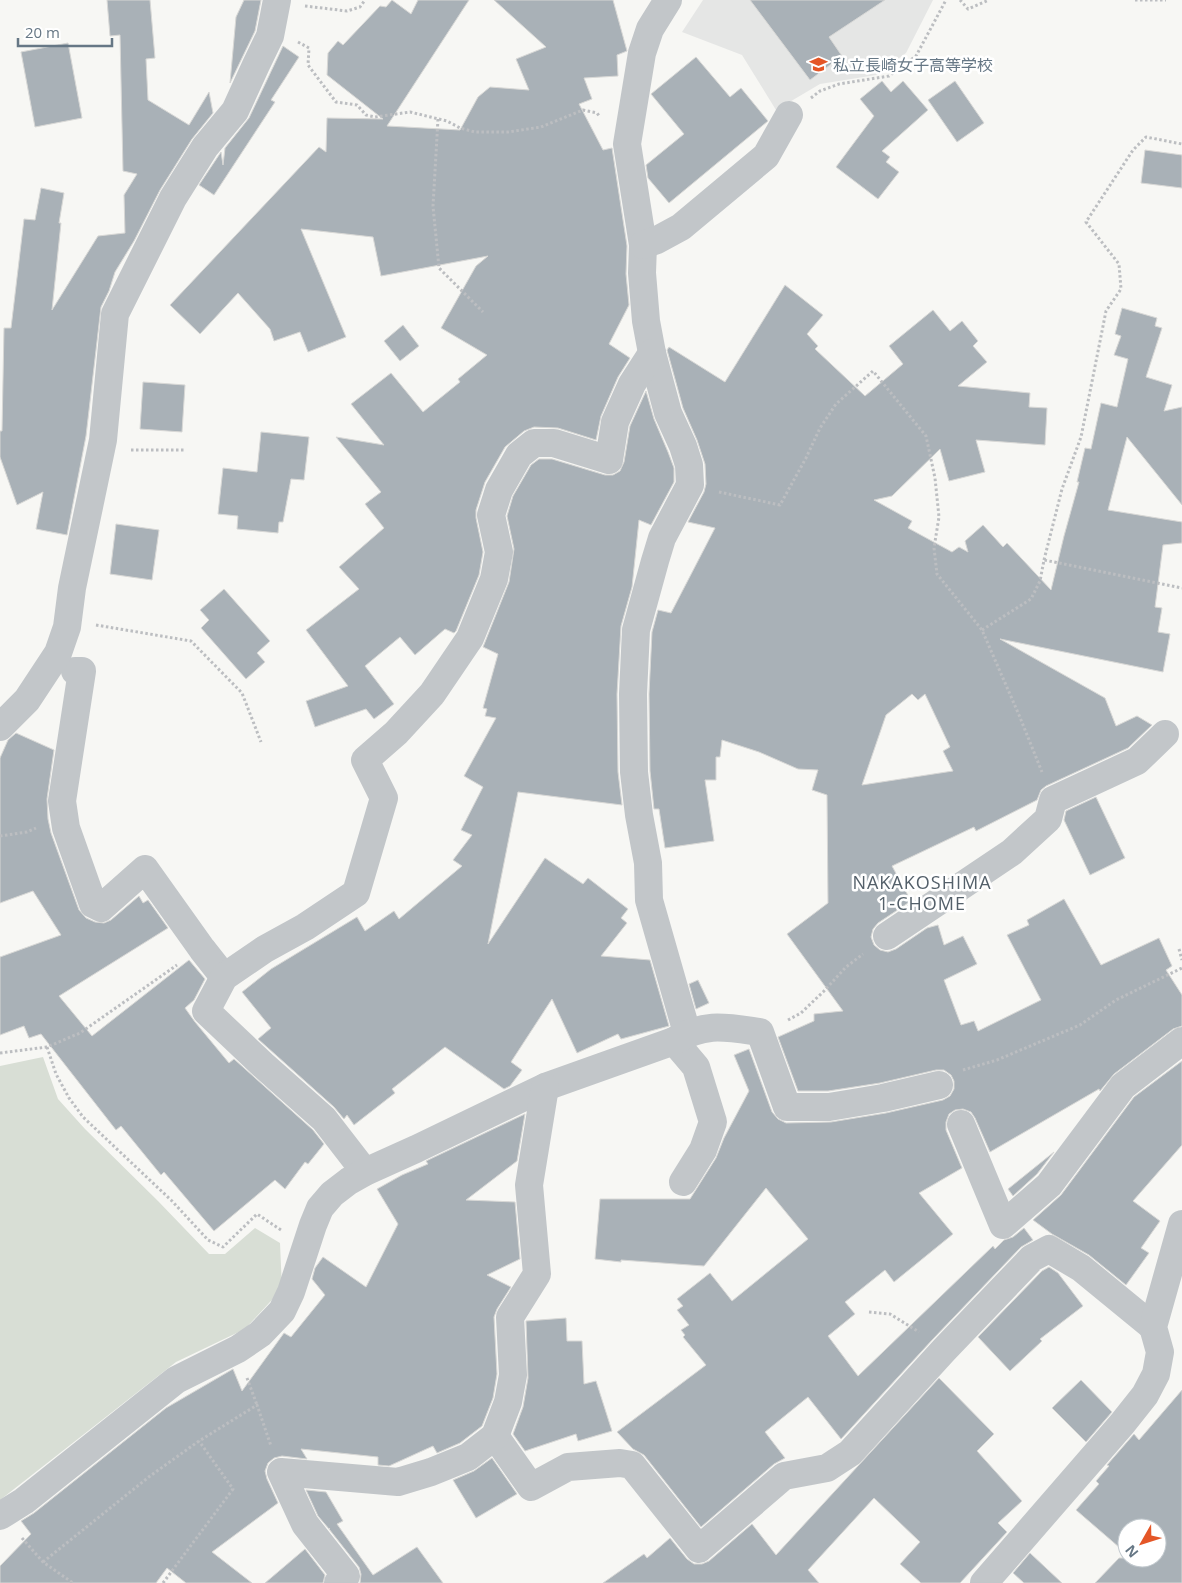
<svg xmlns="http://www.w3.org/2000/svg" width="1182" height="1583" font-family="'Open Sans','Noto Sans JP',sans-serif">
	<rect width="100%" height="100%" fill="#f7f7f4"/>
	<path fill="#e5e6e5" d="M703,0H933L906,53L876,75L820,84L776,110L742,55L682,32Z"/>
	<path fill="#d8ded5" d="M43,1057L58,1099L85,1129L158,1201L209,1254H225L255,1228L280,1243L282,1289L245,1329L176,1362L0,1500V1066Z"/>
	<g fill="#a9b1b7" stroke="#d8d8d6" fill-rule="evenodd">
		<path d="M107,0H150L155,58L146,59L148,100L189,125L209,92L213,113L192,139L160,190L134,241L115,272L109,291L101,307L86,436L67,535L36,529L43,492L17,505L0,457V431H2L4,328H11L24,219L35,220L41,188L64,193L59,223H61L52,310L98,236L125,233L124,195L137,174L123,171L120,35L110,36Z"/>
		<path d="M244,0H261L255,31L230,83L236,17Z"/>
		<path d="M392,0L411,14L418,0H469L387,126L460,130L478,97L490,87L529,90L516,59L546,47L494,0H613L627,51L617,55L618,76L584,78L592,99L579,104L603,150L612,148L627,246L626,274L629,305L609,344L630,358L618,377L601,416L596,440L558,428L534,427L524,431L505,447L485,482L476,510V518L483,552L479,575L456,631L454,633L445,629L415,655L400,637L365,666L394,704L374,719L366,709L315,727L306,701L348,686L306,630L359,589L339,567L384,528L365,504L381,492L336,437L384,445L351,404L391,373L423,412L460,382L458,379L487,355L441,328L476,266L488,256L381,276L373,237L301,229L346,337L308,352L300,332L274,341L270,329L238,293L200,334L170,305L319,147L326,152L327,118L383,119L327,75L328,53L338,41L343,45L380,6L386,7Z"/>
		<path d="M750,0H885L829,37L842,56L810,80Z"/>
		<path d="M68,43L82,118L35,127L21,52Z"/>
		<path d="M283,46L299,57L271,100L275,102L214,195L199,185L221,152L223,165L225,148L249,118Z"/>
		<path d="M696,57L730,97L741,88L768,121L669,203L648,178L646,165L684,134L651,94Z"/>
		<path d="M882,81L891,92L903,81L928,110L882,151L890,157L886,162L899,172L878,199L836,167L874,116L860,99Z"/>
		<path d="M955,81L984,123L957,142L928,100Z"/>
		<path d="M1145,150L1182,155V188L1141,183Z"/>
		<path d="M785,285L823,315L807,334L818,346L815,349L865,396L903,364L889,346L933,310L950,331L962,321L978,341L973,346L987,362L958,386L1030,393L1029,407L1047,408L1045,445L976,440L985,472L949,481L940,449L892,496L874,500L912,521L908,528L952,552L959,547L968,552L965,541L983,525L1003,547L1007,543L1051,590L1064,536L1079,482H1077L1085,448L1091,449L1101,403L1117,407L1128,359L1114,355L1121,336L1115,334L1122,308L1157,318L1155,326L1162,328L1146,377L1172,385L1164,411L1182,407V505L1127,437L1108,510L1182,522V543L1163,545L1155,607L1162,608L1158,632L1170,634L1163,672L1000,639L1105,698L1116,726L1137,716L1152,725L1128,748L1046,786L1041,790L1037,800L976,831L974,827L892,866L911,901L878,923L873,929L871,937L874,945L880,950L888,952L896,949L927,928L938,925L944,945L963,936L977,964L944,980L961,1025L974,1021L978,1031L1041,1000L1007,935L1029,925L1027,920L1064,899L1101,965L1159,938L1172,966L1166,970L1182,995V1026L1173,1029L1114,1074L1100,1091L1099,1089L990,1152L975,1118L971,1112L963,1109L955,1110L949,1114L946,1122V1130L962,1168L919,1193L953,1234L894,1282L885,1270L845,1302L855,1314L828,1336L858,1376L993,1246L995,1249L1004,1240L1013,1237L1024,1228L1033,1240L1021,1247L933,1339L841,1439L808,1397L765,1432L785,1458L774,1464L701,1527L644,1455L633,1449L617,1432L706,1365L683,1337L685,1335L681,1330L689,1325L677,1310L683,1306L677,1299L710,1273L732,1301L808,1239L766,1188L704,1266L621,1260V1262L595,1259L600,1199H690L716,1158L724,1138L749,1091L734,1055L749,1049L772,1112L778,1119L786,1123L831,1122L886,1113L943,1100L950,1096L954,1089V1081L951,1075L944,1070H936L880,1083L828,1091H798L778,1037L814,1021V1014L843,1011L787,934L828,903L827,795L812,790L818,770L798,769L759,752L722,740L720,757H716V780H705L714,841L665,848L659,809H654L650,771L649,694L652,632L658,610L671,613L715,528L688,522L704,492L706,484L705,464L697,440L683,408L667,350L669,347L725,382ZM912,694L918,700L925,694L950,747L943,751L953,771L862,785L886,715Z"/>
		<path d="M403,325L419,346L400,361L384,341Z"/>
		<path d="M143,382L185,385L182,432L140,429Z"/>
		<path d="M646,391L654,419L668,452L674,468V482L651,525L639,520L632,587L621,626L617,694L618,772L622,805L518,792L488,944L545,858L583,884L588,878L628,909L621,918L627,923L601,956L650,960L669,1026L621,1039L618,1034L577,1053L552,999L511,1062L522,1070L510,1086L504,1089L445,1047L392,1089L395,1093L354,1125L347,1115L344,1119L334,1107L258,1039L271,1028L242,992L271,969L357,917L365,931L394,911L399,919L462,866L453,860L472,835L461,830L483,787L464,776L496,718L485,716L487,709L483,708L498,654L483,647L509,582L514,549L507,516L513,496L531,465L539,459H552L605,475H613L620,471L624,462L630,426Z"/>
		<path d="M261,432L309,437L304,480L291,479L283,522H279L278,533L237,529L238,516L218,514L223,468L257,472Z"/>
		<path d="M116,524L159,530L152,580L110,574Z"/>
		<path d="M224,589L270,641L257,653L265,662L246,679L201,628L209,620L200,610Z"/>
		<path d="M16,733L54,750L47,799L48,819L51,833L79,910L86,918L95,922L104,923L111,920L139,896L143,903L148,900L168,928L59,996L92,1036L189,960L205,979L194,1000L185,1008L195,1022L229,1063L234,1059L313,1130L324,1144L308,1164L305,1162L285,1189L275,1180L214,1231L164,1172L161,1175L121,1126L116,1130L41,1034L29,1038L24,1026L0,1035V957L61,935L33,891L0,903V758L8,740Z"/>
		<path d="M1096,797L1125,858L1090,875L1064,820L1066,811Z"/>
		<path d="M698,980L709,1003L696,1009L689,984Z"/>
		<path d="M1182,1061V1145L1133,1201L1160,1221L1141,1248L1149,1253L1126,1285L1089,1255L1052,1234L1033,1220L1061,1195L1134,1097Z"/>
		<path d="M525,1114L517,1161L466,1200L515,1202L520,1259L487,1275L511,1287L497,1309L494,1317L497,1374L493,1398L482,1426L460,1443L437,1453L433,1446L389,1466L378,1465V1457L301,1449L307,1459L282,1456L274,1458L268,1463L265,1471L267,1479L278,1503L212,1552L252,1583H186L167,1568L156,1583H0V1566L31,1534L21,1521L34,1513L166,1408L233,1369L242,1391L284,1333L291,1337L325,1295L312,1279L315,1268L323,1257L366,1287L398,1224L377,1189L402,1175L428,1164L426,1161Z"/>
		<path d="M1054,1152L1037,1174L1013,1196L1008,1189Z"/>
		<path d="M1049,1267L1058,1273L1083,1306L1040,1339L1042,1341L1010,1371L978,1337L1042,1271Z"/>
		<path d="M566,1318L567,1341H582L584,1384L596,1381L612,1431L578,1441L576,1434L525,1451L513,1434L523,1407L528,1378L526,1321Z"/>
		<path d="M939,1378L994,1434L977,1451L1022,1501L998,1523L1007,1532L960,1583H921L900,1564L920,1542L874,1498L808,1570L819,1583H603L644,1554L647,1558L670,1538L687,1559L694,1564H702L709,1561L752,1524L776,1555Z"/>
		<path d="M1081,1380L1112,1412L1086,1442L1052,1408Z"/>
		<path d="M1182,1390V1583H1095L1119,1558H1157V1528H1127V1554L1076,1510L1099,1484L1096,1481L1109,1466L1107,1465L1134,1434L1139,1440Z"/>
		<path d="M492,1458L517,1494L476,1518L453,1480L474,1471Z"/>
		<path d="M306,1490L326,1492L343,1521L337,1524L373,1575L417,1547L443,1583H360L361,1574L359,1567L329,1529L330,1528L329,1529L318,1516Z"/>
		<path d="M305,1549L325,1575L323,1583H265Z"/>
		<path d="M1030,1553L1062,1583H1024L1013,1573Z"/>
	</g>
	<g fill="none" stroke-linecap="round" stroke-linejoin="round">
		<g stroke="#bcbec1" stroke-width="3" stroke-dasharray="2.5 2.5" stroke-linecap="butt">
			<path d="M960,0L968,9L989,0"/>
			<path d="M1135,0H1166"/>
			<path d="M305,6L347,11L360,7L365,0"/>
			<path d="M298,42L309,48L308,65L336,102L357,105L366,115L375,117L410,112L447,121L460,128L475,132H508L541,127L583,110L597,113L600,117"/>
			<path d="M811,98L820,91L839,84L889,76L916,56L946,0"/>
			<path d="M438,119L433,206L439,268L483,312"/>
			<path d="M131,450H185"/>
			<path d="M719,492L780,505L806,458L820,428L836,404L873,371L926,436L935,478L939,517L934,548L937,574L982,630L1019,715L1042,772"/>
			<path d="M1044,560L1062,489L1081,437L1106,311L1121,289L1119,264L1086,222L1133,150L1146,137L1182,144"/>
			<path d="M96,625L191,641L242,693L261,742"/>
			<path d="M982,630L1031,599L1040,581L1044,560L1182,588"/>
			<path d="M0,836L27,832L36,828"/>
			<path d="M1179,949L1182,960"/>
			<path d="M788,1020L801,1013L824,991L846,967L863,954"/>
			<path d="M47,1047L56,1074L69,1098L83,1117L172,1201L208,1240L223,1247L257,1214L281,1230"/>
			<path d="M0,1053L47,1047L80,1033L177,965"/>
			<path d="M963,1070L997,1060L1080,1025L1116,1000L1182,968"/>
			<path d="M869,1312L890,1314L919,1332"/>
			<path d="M247,1378L257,1405"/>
			<path d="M22,1538L43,1562L73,1583"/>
			<path d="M43,1562L150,1476L199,1441L257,1405L271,1446"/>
			<path d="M163,1583L233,1489L199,1441"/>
		</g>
		<g stroke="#c2c6c9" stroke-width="28">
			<path d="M668,0L650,29L642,53L627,144L643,245L642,273L646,321L652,353L668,413L683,446L689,465L690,485L662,538L655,561L636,630L633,694L634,772L639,815L648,863L649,900L687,1033"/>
			<path d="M643,245L657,240L681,227L766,156L789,115"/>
			<path d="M75,671H82L62,801L66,828L93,904L101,908L145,869L202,949L224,977"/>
			<path d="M0,727L27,700L58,653L67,627L72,588L103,440L115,314L173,198L205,147L235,111L256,65L270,36L277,0"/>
			<path d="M887,936L1012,852L1048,819L1053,800L1137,761L1165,734"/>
			<path d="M674,1041L696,1067L713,1122L703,1150L683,1182"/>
			<path d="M961,1124L1003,1225L1049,1185L1123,1086L1182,1041"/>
			<path d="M365,1172L324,1119L263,1065L206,1011L224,977L265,949L305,927L356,893L384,798L365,760L396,733L432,694L470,638L494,579L499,552L491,515L499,490L519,455L534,443H554L609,460L615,422L632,384L652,353"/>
			<path d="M495,1436L531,1487L568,1467L620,1463L632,1465L699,1549L784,1476L827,1468L850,1453L944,1350L1032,1258L1049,1249L1081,1268L1153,1327"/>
			<path d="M0,1516L24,1501L176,1380L238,1349L260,1334L282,1311L291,1292L313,1225L320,1208L332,1194L349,1181L365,1172L416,1149L545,1087L674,1041C705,1022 725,1027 760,1032L787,1107H829L883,1098L939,1085"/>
			<path d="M338,1583L346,1576L305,1524L281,1472L398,1482L431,1472L468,1457L495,1436L508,1402L513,1375L510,1317L537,1274L529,1185L545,1087"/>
			<path d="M984,1583L1122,1424L1145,1395L1156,1374L1160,1352L1153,1327L1182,1224"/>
		</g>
	</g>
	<defs>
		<symbol id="school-bare" viewBox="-9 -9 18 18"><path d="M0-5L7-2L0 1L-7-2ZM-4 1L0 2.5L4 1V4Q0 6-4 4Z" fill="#e45627" stroke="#fff" stroke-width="2.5" paint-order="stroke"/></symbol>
	</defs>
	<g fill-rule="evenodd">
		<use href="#school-bare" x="806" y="52" width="25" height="25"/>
	</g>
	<g text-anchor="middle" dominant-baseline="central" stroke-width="5" stroke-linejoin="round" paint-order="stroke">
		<g font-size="16" fill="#667785" stroke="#fff" text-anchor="start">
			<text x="833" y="65">私立長崎女子高等学校</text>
		</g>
		<g font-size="18" letter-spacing="1" fill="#54606a" stroke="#fff">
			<text x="922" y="882">NAKAKOSHIMA<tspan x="922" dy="21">1-CHOME</tspan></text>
		</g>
	</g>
	<g transform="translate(1142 1543) rotate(231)"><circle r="24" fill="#ffffff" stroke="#c2c9ce"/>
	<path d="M0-4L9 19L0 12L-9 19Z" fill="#e45627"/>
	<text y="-8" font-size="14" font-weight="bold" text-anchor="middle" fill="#667785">N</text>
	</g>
	<path d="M18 38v8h94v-8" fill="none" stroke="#667785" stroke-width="2.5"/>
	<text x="25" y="38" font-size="15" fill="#667785" stroke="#ffffff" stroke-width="4" paint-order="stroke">20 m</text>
</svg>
